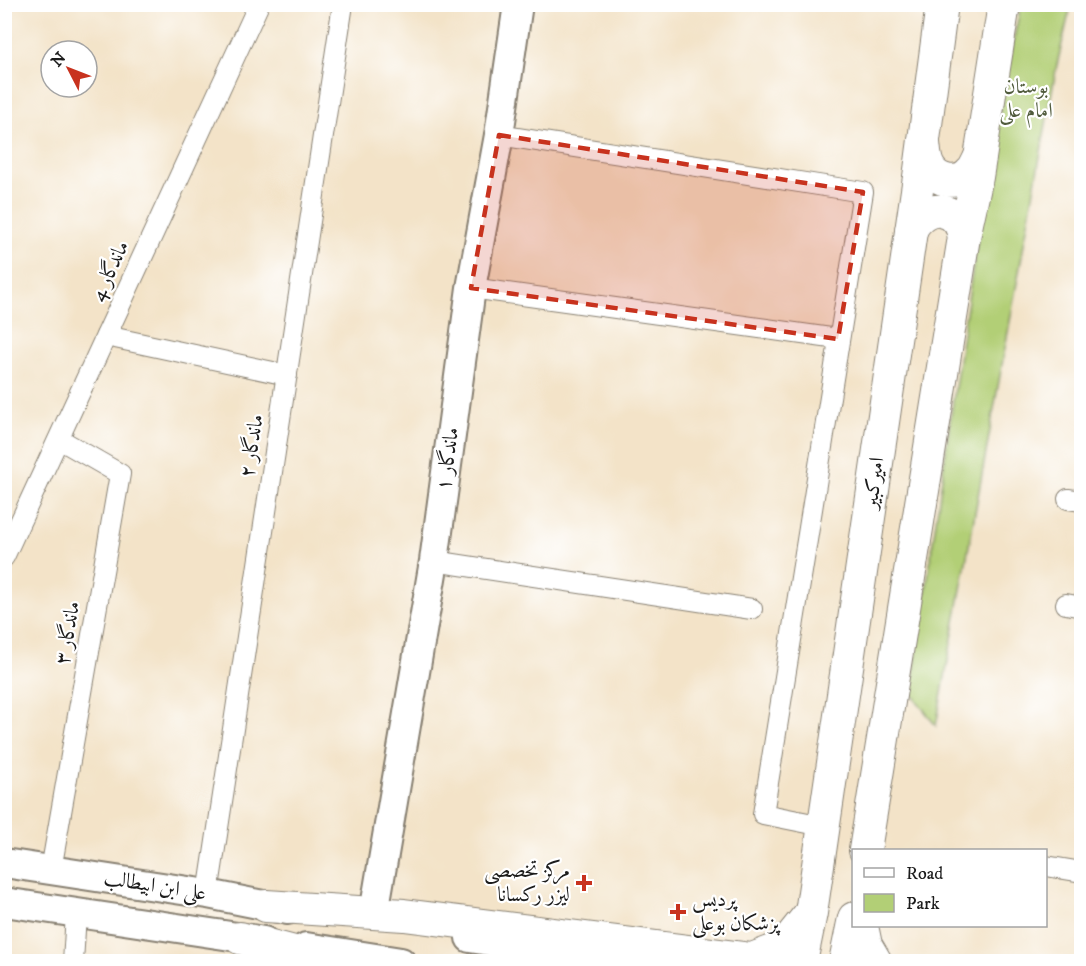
<svg xmlns="http://www.w3.org/2000/svg" width="1086" height="966" font-family="'IM FELL DW Pica',Amiri,serif">
	<rect width="100%" height="100%" fill="#fff"/>
	<filter id="ink" filterUnits="userSpaceOnUse"><feTurbulence type="fractalNoise" baseFrequency=".0167" numOctaves="2"/><feDisplacementMap in="SourceGraphic" scale="12" xChannelSelector="R" yChannelSelector="G"/><feConvolveMatrix kernelMatrix="1 2 1 2 8 2 1 2 1" color-interpolation-filters="sRGB"/></filter>
	<filter id="wash" filterUnits="userSpaceOnUse"><feTurbulence type="fractalNoise" baseFrequency=".008" numOctaves="4" result="noise"/><feDisplacementMap in="SourceGraphic" scale="24" xChannelSelector="R" yChannelSelector="G"/><feGaussianBlur stdDeviation="1.35" result="paint"/><feColorMatrix in="noise" values="0 0 0 0 0 0 0 0 0 0 0 0 0 0 0 0 0 1.4 0 .05"/><feComposite in="paint" operator="in"/></filter>
	<g filter="url(#wash)">
		<rect width="100%" height="100%" fill="#f3e3c8"/>
		<path fill="#b2cf76" stroke="#677649" stroke-width="1.5" d="M1021,5H1071L1056,69L936,726L911,693C946,463 972,232 1021,5Z"/>
	</g>
	<g filter="url(#ink)">
		<g fill="none" stroke-linecap="round" stroke-linejoin="round">
			<defs>
				<g id="street">
					<path d="M499,135L863,192L763,814L823,826"/>
					<path d="M471,288L838,339"/>
					<path d="M106,336L287,375"/>
					<path d="M1068,499L1082,501"/>
					<path d="M4,557L259,4"/>
					<path d="M434,561L752,609"/>
					<path d="M1066,604L1082,607"/>
					<path d="M1046,866L1082,872"/>
					<path d="M51,870L120,474L59,439"/>
					<path d="M208,894L343,4"/>
					<path d="M73,962L76,914"/>
				</g>
				<g id="secondary">
					<path d="M4,863L208,894L288,910"/>
					<path d="M4,902L264,941"/>
					<path d="M374,913L434,561L471,288L499,135L518,4"/>
					<path d="M470,938L625,962"/>
					<path d="M306,947L401,962"/>
				</g>
				<g id="primary">
					<path d="M924,143C925,151 925,160 929,167C937,182 959,186 970,173C975,169 977,162 980,157"/>
					<path d="M911,230C925,202 959,205 964,237"/>
					<path d="M865,850L964,237L977,177L1004,4"/>
					<path d="M266,906L404,915L752,959L783,947L808,916"/>
					<path d="M862,926L866,945L876,962"/>
					<path d="M240,938L333,962"/>
					<path d="M801,962L811,913L920,170L942,4"/>
					<path d="M845,962L854,918"/>
				</g>
			</defs>
			<use href="#street" stroke="#888072" stroke-width="22"/>
			<use href="#secondary" stroke="#888072" stroke-width="32"/>
			<use href="#primary" stroke="#888072" stroke-width="34"/>
			<use href="#street" stroke="#fff" stroke-width="20"/>
			<use href="#secondary" stroke="#fff" stroke-width="28"/>
			<use href="#primary" stroke="#fff" stroke-width="32"/>
		</g>
	</g>
	<path fill="#c8321e" fill-opacity="0.2" stroke="#c8321e" stroke-width="4.5" stroke-dasharray="12 8" stroke-linejoin="round" d="M499,135L863,192L838,339L471,288Z"/>
	<g fill="#c8321e" stroke="#fff" stroke-width="2">
		<path d="M581 874h6v6h6v6h-6v6h-6v-6h-6v-6h6z"/>
		<path d="M675 903h6v6h6v6h-6v6h-6v-6h-6v-6h6z"/>
	</g>
	<g text-anchor="middle" dominant-baseline="central" stroke-width="4.5" stroke-linejoin="round" paint-order="stroke">
		<g font-size="21" fill="#505b3c" stroke="#fff">
			<text x="1026" y="87">بوستان<tspan x="1026" dy="24">امام علی</tspan></text>
		</g>
		<g font-size="21" fill="#1c1c1c" stroke="#fff">
			<text transform="translate(110 271) rotate(-65)">ماندگار 4</text>
			<text transform="translate(252 446) rotate(-81)">ماندگار ۲</text>
			<text transform="translate(448 459) rotate(-82)">ماندگار ۱</text>
			<text transform="translate(874 483) rotate(-82)">امیرکبیر</text>
			<text transform="translate(68 633) rotate(-80)">ماندگار ۳</text>
			<text transform="translate(155 886) rotate(9)">علی ابن ابیطالب</text>
		</g>
		<g font-size="21" fill="#1c1c1c" stroke="#fff" text-anchor="end">
			<text x="570" y="871">مرکز تخصصی<tspan x="570" dy="24">لیزر رکسانا</tspan></text>
			<text x="692" y="900" text-anchor="start">پردیس<tspan x="692" dy="24">پزشکان بوعلی</tspan></text>
		</g>
	</g>
	<rect width="1086" height="966" fill="none" stroke="#fff" stroke-width="24"/>
	<rect x="852" y="849" width="195" height="78" fill="#ffffff" stroke="#a4a4a4" stroke-width="1.5"/>
	<rect x="864" y="868" width="30" height="9" fill="#ffffff" stroke="#a4a4a4" stroke-width="1.5"/>
	<text x="906" y="879" font-size="18" fill="#1c1c1c">Road</text>
	<rect x="864" y="894" width="30" height="18" fill="#b2cf76" stroke="#a4a4a4" stroke-width="1.5"/>
	<text x="906" y="909" font-size="18" fill="#1c1c1c">Park</text>
	<g transform="translate(69 69) rotate(312)"><circle r="28" fill="#ffffff" stroke="#a4a4a4" stroke-width="1.5"/>
	<path d="M0-4.5L10 22L0 15L-10 22Z" fill="#c8321e"/>
	<text y="-9" font-size="16" font-weight="bold" text-anchor="middle" fill="#1c1c1c">N</text>
	</g>
</svg>
